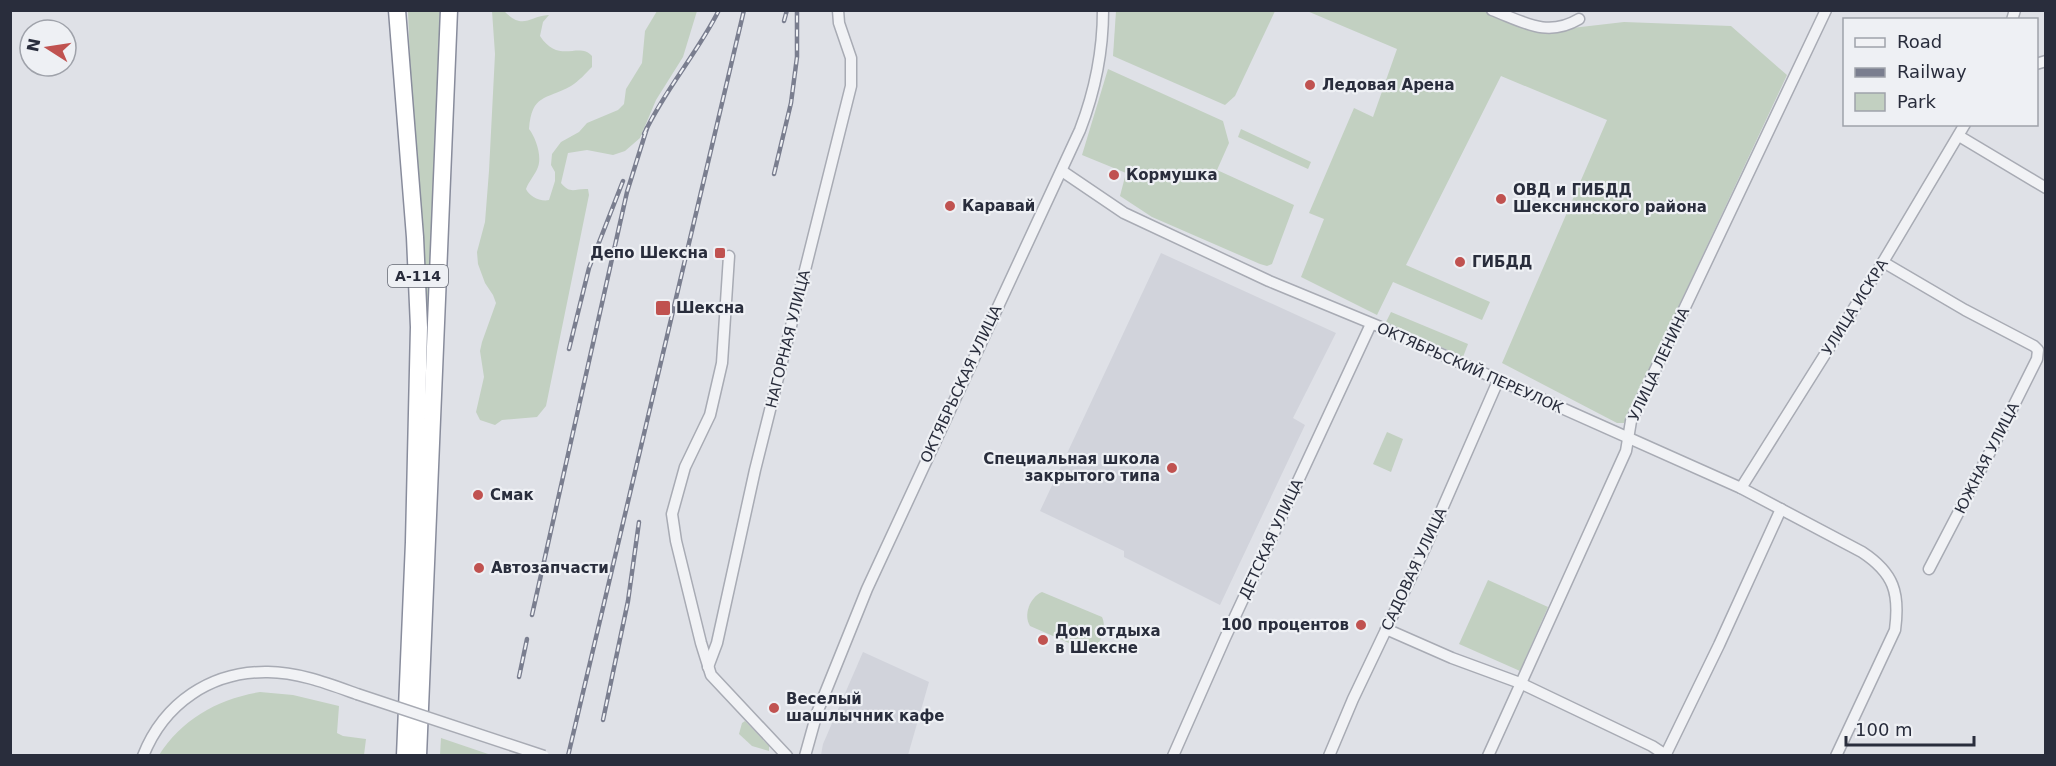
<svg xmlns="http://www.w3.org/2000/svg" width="2056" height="766" font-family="'DejaVu Sans',sans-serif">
	<rect width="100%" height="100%" fill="#dfe1e7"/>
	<g fill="#d1d3db">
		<path d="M1161,253L1336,333L1293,418L1305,425L1220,605L1124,557V551L1040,511Z"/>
		<path d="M863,652L929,682L908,755H821L823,744Z"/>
	</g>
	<g fill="#c2d0c1">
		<path d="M408,11H441L425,455Z"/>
		<path d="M492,11H504C524,31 528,16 549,15L543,22L540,36C559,65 579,41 592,56V67C586,73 579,81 571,86C545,100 532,94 529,129C536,138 542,156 538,167C535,175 529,181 526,189C529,196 540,202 549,200L555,181V172L551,165L552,154L561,142L579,132L587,123L618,110L624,104L626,89L642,63L645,31L657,11H697L683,57L656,100L640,138L625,151L613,155L587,150L568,153L561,183C571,195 575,188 588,189L589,195L546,406L537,417L502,420L495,425L480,420L476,412L484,377L480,351L482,342L496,303L493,295L485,283L478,264L477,252L485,222L489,171L495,54Z"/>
		<path d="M1116,11L1117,10L1275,11L1235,96L1225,105L1113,56Z"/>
		<path d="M1307,11H1485L1499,15L1572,28L1624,22L1731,26L1787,75L1624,423H1617L1502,363L1607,120L1501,76L1406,265L1490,302L1482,320L1393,282L1377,315L1301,277L1324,219L1309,213L1354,108L1373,117L1397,49Z"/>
		<path d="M1108,69L1223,121L1229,143L1217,170L1294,205L1272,264L1267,266L1260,264L1152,217L1120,196L1126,173L1082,155Z"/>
		<path d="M1241,129L1311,162L1308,169L1238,137Z"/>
		<path d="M1391,312L1468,344L1463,357L1386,322Z"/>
		<path d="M1387,432L1403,439L1391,472L1373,464Z"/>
		<path d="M1488,580L1548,607L1520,671L1459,644Z"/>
		<path d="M1042,592L1102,617C1107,628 1101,644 1092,650H1085L1030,626C1023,615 1030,597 1042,592Z"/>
		<path d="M260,692L293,695L339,706L337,733L343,736L366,739L364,755H159C182,719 218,699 260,692Z"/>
		<path d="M745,721L769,746V751L752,746L739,734L742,723Z"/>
		<path d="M441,738L491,755H440Z"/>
	</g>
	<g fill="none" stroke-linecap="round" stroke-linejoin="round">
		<defs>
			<g id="minor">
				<path d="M1492,10C1524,22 1547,38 1579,19"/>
				<path d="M2012,20L2015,10"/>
				<path d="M2036,64L2046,61"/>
				<path d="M1959,136L2046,188"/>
				<path d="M1062,171L1124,213L1269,281L1378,326L1741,488L1862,552C1894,573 1900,593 1895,630L1836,756"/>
				<path d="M729,256L722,363L710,415L685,467L672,514L676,541L701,643L711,675L787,756"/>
				<path d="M1883,262L1965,310L2034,346L2038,350L2037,359L2003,427L1929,569"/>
				<path d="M1741,488L1883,262L1965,124"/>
				<path d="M1386,629L1452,658L1520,683L1652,746L1667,756"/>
				<path d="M708,667L717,643L755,470L851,86V58L839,23L838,10"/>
				<path d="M143,756C164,703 211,671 268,672C298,672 329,684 357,694"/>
				<path d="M805,756L817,713L867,589L1080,130C1095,91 1103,53 1103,10"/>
				<path d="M1173,756L1225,638L1371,324"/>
				<path d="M1329,756L1353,699L1425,548L1498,381"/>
				<path d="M1488,756L1626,451L1631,421L1826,10"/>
				<path d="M1665,756L1719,645L1781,509"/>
			</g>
			<g id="highway">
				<path d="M397,10L415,237L419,327L414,542L405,756"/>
				<path d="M418,756L449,10"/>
			</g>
		</defs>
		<use href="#minor" stroke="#a8abb4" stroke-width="13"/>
		<use href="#highway" stroke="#888c9c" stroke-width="19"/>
		<use href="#minor" stroke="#f1f2f5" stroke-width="10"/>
		<use href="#highway" stroke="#fff" stroke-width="16"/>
		<defs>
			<g id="rail">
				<path d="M784,21L787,10"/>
				<path d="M644,134C665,89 697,54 719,10"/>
				<path d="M774,174L791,103L797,57V10"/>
				<path d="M569,349L589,268L623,181"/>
				<path d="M532,615L627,192L647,128"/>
				<path d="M519,677L527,639"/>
				<path d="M603,720L628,601L639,522"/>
				<path d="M568,756L744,10"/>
			</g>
		</defs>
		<use href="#rail" stroke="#7a7e8f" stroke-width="4.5"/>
		<use href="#rail" stroke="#eef0f4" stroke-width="2" stroke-dasharray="7" stroke-linecap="butt"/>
		<defs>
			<path id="minor-bridge" d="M357,694L544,756"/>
		</defs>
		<use href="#minor-bridge" stroke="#a8abb4" stroke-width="13" stroke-linecap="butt"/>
		<use href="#minor-bridge" stroke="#f1f2f5" stroke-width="10"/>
	</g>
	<g fill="#c05250" stroke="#eef0f4" stroke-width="2">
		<circle cx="1310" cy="85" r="6"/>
		<circle cx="1114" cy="175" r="6"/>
		<circle cx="1501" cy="199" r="6"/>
		<circle cx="950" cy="206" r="6"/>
		<rect x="714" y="247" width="12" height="12" rx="3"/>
		<circle cx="1460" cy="262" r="6"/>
		<rect x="655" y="300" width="16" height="16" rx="3"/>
		<circle cx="1172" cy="468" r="6"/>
		<circle cx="478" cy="495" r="6"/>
		<circle cx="479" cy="568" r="6"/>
		<circle cx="1361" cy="625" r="6"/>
		<circle cx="1043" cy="640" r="6"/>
		<circle cx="774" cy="708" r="6"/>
	</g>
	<g text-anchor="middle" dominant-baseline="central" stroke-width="4.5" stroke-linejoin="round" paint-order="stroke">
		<rect fill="#eef0f4" stroke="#646873" stroke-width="1.5" x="388" y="265" width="60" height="22" rx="4.5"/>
		<g font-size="14" font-weight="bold" fill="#292d3c">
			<text x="418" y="276">А-114</text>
		</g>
		<g font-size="15" font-weight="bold" fill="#292d3c" stroke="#eef0f4" text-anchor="start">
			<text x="1322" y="85">Ледовая Арена</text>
			<text x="1126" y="175">Кормушка</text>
			<text x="1513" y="190">ОВД и ГИБДД<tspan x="1513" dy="17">Шекснинского района</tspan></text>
			<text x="962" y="206">Каравай</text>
			<text x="708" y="253" text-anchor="end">Депо Шексна</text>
			<text x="1472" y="262">ГИБДД</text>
			<text x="676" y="308">Шексна</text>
			<text x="1160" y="459" text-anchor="end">Специальная школа<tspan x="1160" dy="17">закрытого типа</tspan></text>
			<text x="490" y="495">Смак</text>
			<text x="491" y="568">Автозапчасти</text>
			<text x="1349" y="625" text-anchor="end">100 процентов</text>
			<text x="1055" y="631">Дом отдыха<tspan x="1055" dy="17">в Шекснe</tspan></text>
			<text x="786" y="699">Веселый<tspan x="786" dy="17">шашлычник кафе</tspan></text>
		</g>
		<g font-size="15" fill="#292d3c" stroke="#eef0f4">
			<text transform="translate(1855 307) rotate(-58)">УЛИЦА ИСКРА</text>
			<text transform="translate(788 339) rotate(-76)">НАГОРНАЯ УЛИЦА</text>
			<text transform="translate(1659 364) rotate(-65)">УЛИЦА ЛЕНИНА</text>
			<text transform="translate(1470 368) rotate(24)">ОКТЯБРЬСКИЙ ПЕРЕУЛОК</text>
			<text transform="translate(961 384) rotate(-65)">ОКТЯБРЬСКАЯ УЛИЦА</text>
			<text transform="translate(1987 458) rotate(-63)">ЮЖНАЯ УЛИЦА</text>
			<text transform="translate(1271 539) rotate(-65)">ДЕТСКАЯ УЛИЦА</text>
			<text transform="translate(1414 569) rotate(-65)">САДОВАЯ УЛИЦА</text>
		</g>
	</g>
	<rect width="2056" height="766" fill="none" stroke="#292d3c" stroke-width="24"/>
	<rect x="1843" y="18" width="195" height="108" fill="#eef0f4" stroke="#9fa2aa" stroke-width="1.5"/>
	<rect x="1855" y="38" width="30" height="9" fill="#f1f2f5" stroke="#9fa2aa" stroke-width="1.5"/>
	<text x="1897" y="48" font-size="18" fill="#292d3c">Road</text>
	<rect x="1855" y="68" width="30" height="9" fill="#7a7e8f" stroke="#9fa2aa" stroke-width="1.5"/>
	<text x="1897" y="78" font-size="18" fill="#292d3c">Railway</text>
	<rect x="1855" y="93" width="30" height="18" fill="#c2d0c1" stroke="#9fa2aa" stroke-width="1.5"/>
	<text x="1897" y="108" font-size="18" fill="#292d3c">Park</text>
	<g transform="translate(48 48) rotate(282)"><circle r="28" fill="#eef0f4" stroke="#9fa2aa" stroke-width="1.5"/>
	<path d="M0-4.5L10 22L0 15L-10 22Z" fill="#c05250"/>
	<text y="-9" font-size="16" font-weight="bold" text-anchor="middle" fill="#292d3c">N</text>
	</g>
	<path d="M1846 736v9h128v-9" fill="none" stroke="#292d3c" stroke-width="3"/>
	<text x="1855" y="736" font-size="18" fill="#292d3c" stroke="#eef0f4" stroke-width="4.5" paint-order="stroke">100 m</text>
</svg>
